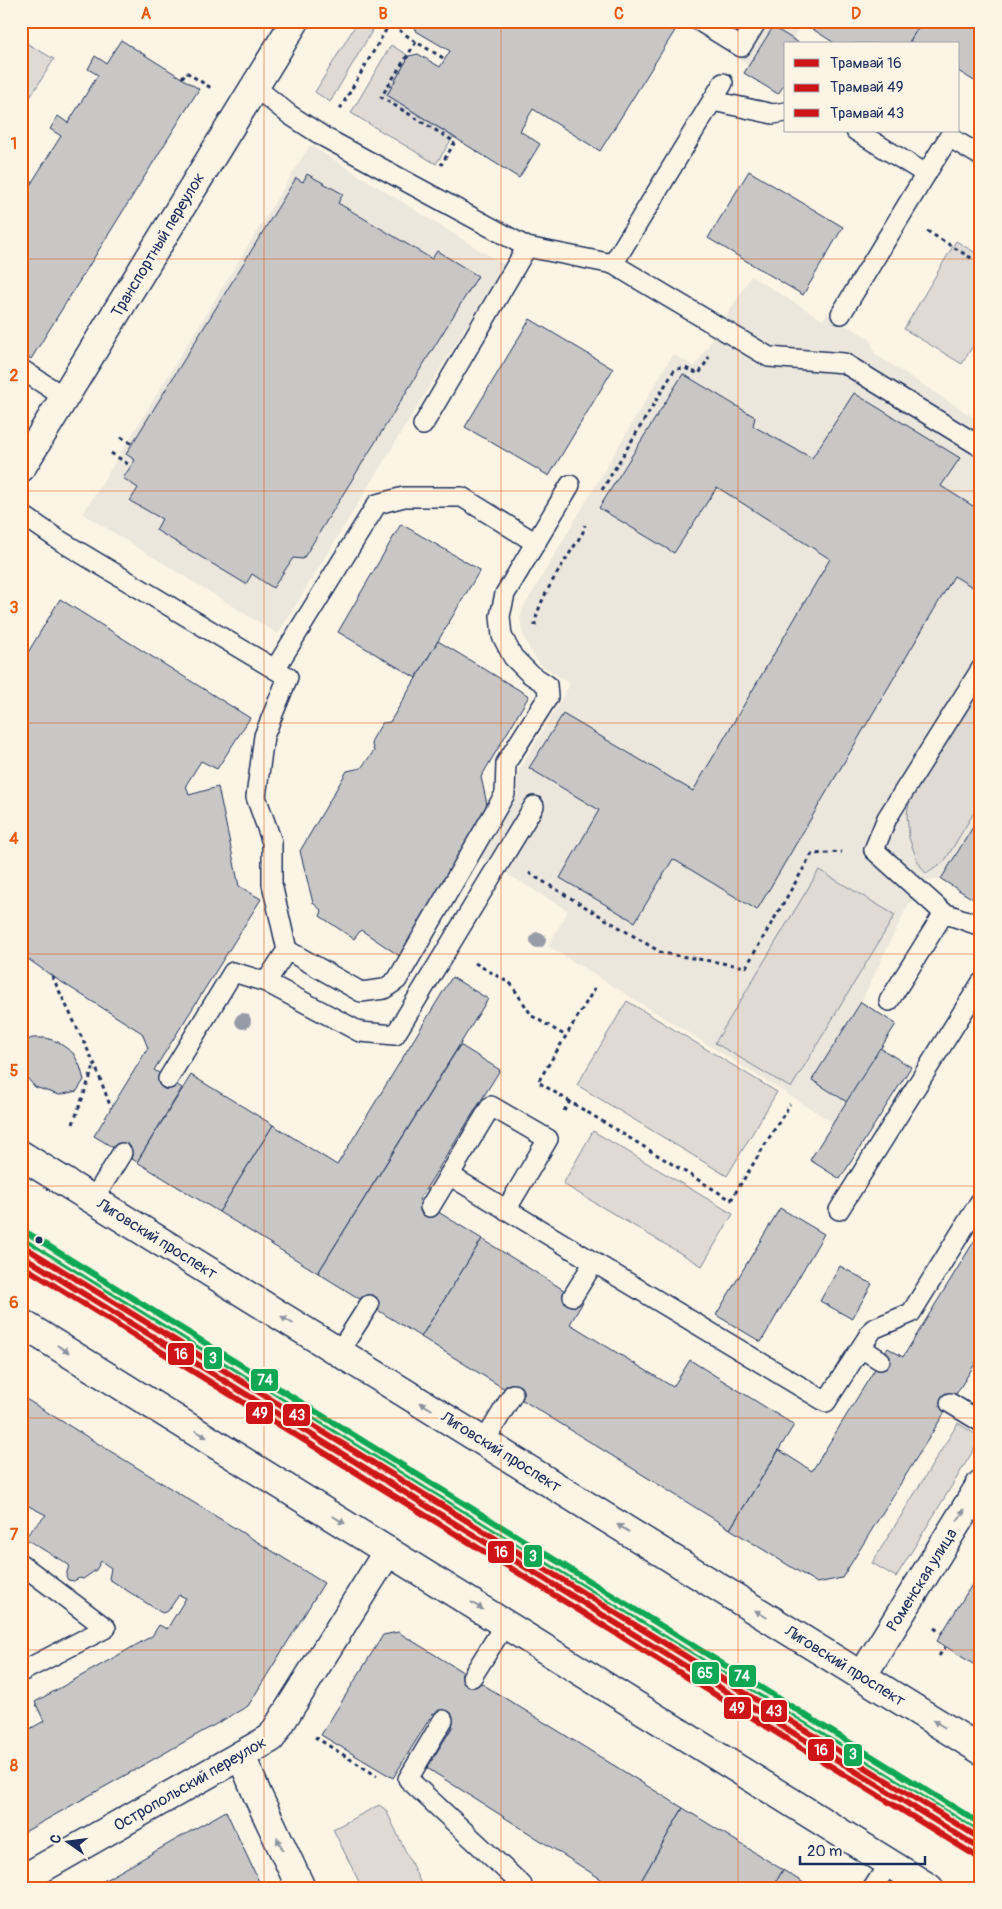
<svg xmlns="http://www.w3.org/2000/svg" width="1002" height="1909" font-family="Pangolin,sans-serif">
	<rect width="100%" height="100%" fill="#fcf5e5"/>
	<filter id="ink" filterUnits="userSpaceOnUse"><feTurbulence type="fractalNoise" baseFrequency=".02" numOctaves="2"/><feDisplacementMap in="SourceGraphic" scale="10" xChannelSelector="R" yChannelSelector="G"/><feConvolveMatrix kernelMatrix="1 2 1 2 8 2 1 2 1" color-interpolation-filters="sRGB"/></filter>
	<g filter="url(#ink)">
		<g fill="#ece7dc">
			<path d="M677,21H804L790,44H786L769,78Z"/>
			<path d="M310,145L504,265L278,634L83,514Z"/>
			<path d="M751,276L823,320L827,314L870,339L875,354L981,422V814L941,879L928,881L908,905L861,1002L896,1024L834,1123L548,946L568,911L480,857L518,794V772L570,684L539,663L529,648L523,635L520,619L523,608L673,354L695,367Z"/>
		</g>
		<g fill="#dfdbd4" stroke="#7d8599">
			<path d="M358,21H367L375,26L330,102L315,92Z"/>
			<path d="M21,40L54,59L21,112Z"/>
			<path d="M391,45L409,56L387,95L453,137L436,164L351,113Z"/>
			<path d="M956,241L981,256V332L962,364L904,329Z"/>
			<path d="M981,686V801L944,862L926,874L918,862L909,838L907,814L911,791Z"/>
			<path d="M819,870L895,915L791,1088L715,1043Z"/>
			<path d="M627,1001L777,1092L727,1176L577,1085Z"/>
			<path d="M593,1131L733,1214L702,1266L563,1184Z"/>
			<path d="M958,1423L981,1438L896,1577L872,1563Z"/>
			<path d="M379,1805L386,1810L423,1888H362L333,1829Z"/>
		</g>
		<g fill="#c8c7c6" stroke="#1b2f5e">
			<path d="M412,21H663L676,29L600,151L533,109L520,131L540,144L519,178L387,95L409,56L418,54L440,67L450,51L416,31Z"/>
			<path d="M804,21H922L908,44H836L803,23Z"/>
			<path d="M922,21H981V85L958,71V44H915L910,41Z"/>
			<path d="M773,27L801,44H786V82L778,94L744,73Z"/>
			<path d="M121,40L199,89L31,359L21,353V208L26,201L22,198L61,136L50,129L58,116L68,123L98,75L88,69L95,56L106,63Z"/>
			<path d="M749,171L843,227L803,295L708,238Z"/>
			<path d="M307,174L343,194L338,203L432,259L437,251L478,276L303,559L293,558L273,588L252,574L246,584L156,530L162,519L130,501L138,488L123,478L135,460L126,454L296,178L303,182Z"/>
			<path d="M530,319L613,369L549,476L465,427Z"/>
			<path d="M683,374L755,417L753,426L812,458L854,393L960,458L941,486L981,511V592L954,576L757,910L673,859L635,922L560,878L599,810L529,768L563,714L693,791L830,559L717,487L674,553L599,508Z"/>
			<path d="M401,524L480,570L416,678L338,632Z"/>
			<path d="M60,599L250,718L217,769L201,761L186,785L189,795L218,787L239,886L261,899L154,1070L182,1088L137,1162L94,1136L148,1048L142,1033L52,976L21,954V664Z"/>
			<path d="M438,641L529,696L481,777L490,818L404,959L361,930L354,939L320,916L322,911L313,903L300,851L347,771L361,768L374,751L371,742L382,723L390,722Z"/>
			<path d="M981,814V886L973,899L941,879Z"/>
			<path d="M452,977L488,999L318,1273L219,1212L273,1125L337,1165Z"/>
			<path d="M861,1002L896,1024L847,1102L812,1080Z"/>
			<path d="M33,1038H46L58,1042L73,1053L80,1066L84,1080L77,1091L59,1095L35,1087L21,1071V1042Z"/>
			<path d="M460,1045L500,1070L419,1200L482,1239L421,1337L318,1273Z"/>
			<path d="M880,1048L911,1067L840,1179L810,1160Z"/>
			<path d="M191,1075L273,1125L219,1212L137,1162Z"/>
			<path d="M780,1208L824,1234L761,1342L716,1315Z"/>
			<path d="M981,1230V1354L842,1578L817,1583L730,1529L779,1450L812,1471L888,1348L903,1357Z"/>
			<path d="M482,1239L583,1302L570,1324L673,1387L690,1360L794,1425L730,1529L421,1337Z"/>
			<path d="M840,1266L872,1284L852,1319L820,1301Z"/>
			<path d="M21,1396L324,1583L248,1706L21,1834V1734L44,1721L35,1702L152,1636L159,1625L167,1629L186,1598L179,1595L168,1611L162,1613L109,1579L111,1568L101,1561L96,1570L83,1579L79,1578L74,1581L68,1580L66,1576L69,1565L24,1538L46,1515L21,1502Z"/>
			<path d="M981,1570V1669L937,1641Z"/>
			<path d="M398,1632L683,1808L637,1888H615L427,1768L453,1726L433,1713L393,1778L321,1735L383,1635Z"/>
			<path d="M683,1808L783,1870L772,1888H637Z"/>
			<path d="M226,1811L262,1888H91Z"/>
			<path d="M783,1870L810,1887L811,1888H772Z"/>
		</g>
		<g fill="none" stroke-linecap="round" stroke-linejoin="round">
			<defs>
				<g id="service">
					<path d="M699,21L741,47L757,21"/>
					<path d="M255,87L290,115L324,137L527,247L613,264L723,83"/>
					<path d="M713,101L773,114L786,112"/>
					<path d="M856,131L926,174L949,137L981,156"/>
					<path d="M613,264L769,357L844,363L981,447"/>
					<path d="M841,314L926,174"/>
					<path d="M21,369L64,397"/>
					<path d="M423,425L527,247"/>
					<path d="M21,514L59,540L288,677L264,736L256,797L272,842V884L287,950L266,982L233,972L168,1079"/>
					<path d="M275,669L377,504L404,497H462L536,543"/>
					<path d="M944,913L874,850L887,818L981,669"/>
					<path d="M287,950L361,992L384,989L397,980L505,794L506,763L548,697L547,685L530,674L513,657L502,636L500,616L505,594L570,485"/>
					<path d="M266,982L360,1032L395,1035L534,806"/>
					<path d="M889,1001L944,913L981,926"/>
					<path d="M449,1175L826,1402L873,1329L911,1313L981,1200"/>
					<path d="M93,1200L122,1153"/>
					<path d="M430,1207L491,1106L548,1139L506,1210"/>
					<path d="M839,1210L981,983"/>
					<path d="M21,1239L981,1834"/>
					<path d="M573,1296L594,1262"/>
					<path d="M861,1348L880,1360"/>
					<path d="M339,1352L369,1305"/>
					<path d="M950,1403L981,1422"/>
					<path d="M484,1442L513,1394"/>
					<path d="M21,1564L106,1628L21,1672"/>
					<path d="M472,1677L505,1624"/>
					<path d="M443,1720L408,1779L522,1885L520,1888"/>
					<path d="M873,1888L889,1863"/>
				</g>
				<g id="minor">
					<path d="M241,1755L257,1794L301,1888"/>
					<path d="M21,1880L271,1738L388,1551"/>
				</g>
				<g id="tertiary">
					<path d="M21,468L295,21"/>
					<path d="M862,1676L981,1484"/>
				</g>
				<g id="primary">
					<path d="M21,1155L981,1750"/>
					<path d="M21,1323L929,1888"/>
				</g>
			</defs>
			<use href="#service" stroke="#1b2f5e" stroke-width="22"/>
			<use href="#minor" stroke="#1b2f5e" stroke-width="31"/>
			<use href="#tertiary" stroke="#1b2f5e" stroke-width="31"/>
			<use href="#primary" stroke="#1b2f5e" stroke-width="31"/>
			<g stroke="#1b2f5e" stroke-width="3" stroke-dasharray="4 4" stroke-linecap="butt">
				<path d="M386,21L416,42L445,59"/>
				<path d="M416,42L381,97L455,142L441,165"/>
				<path d="M182,78L186,72L211,88"/>
				<path d="M340,109L390,23"/>
				<path d="M927,231L981,264"/>
				<path d="M121,437L132,444"/>
				<path d="M111,453L131,466"/>
				<path d="M602,490L675,369L685,368L699,374L709,357"/>
				<path d="M535,626C536,600 569,556 583,532L585,525"/>
				<path d="M529,873L662,953L746,967L812,854L842,852"/>
				<path d="M475,963L511,984L532,1016L566,1036"/>
				<path d="M52,976L95,1065L111,1108"/>
				<path d="M595,988L538,1082L731,1200L790,1104"/>
				<path d="M564,1111L570,1101"/>
				<path d="M73,1124L94,1066"/>
				<path d="M934,1628L942,1633"/>
				<path d="M939,1656L945,1647"/>
				<path d="M315,1737L377,1776"/>
			</g>
			<use href="#service" stroke="#fcf5e5" stroke-width="19"/>
			<use href="#minor" stroke="#fcf5e5" stroke-width="28"/>
			<use href="#tertiary" stroke="#fcf5e5" stroke-width="28"/>
			<use href="#primary" stroke="#fcf5e5" stroke-width="28"/>
			<defs>
				<path id="bus-1" d="M21,1239L981,1834"/>
				<path id="bus-2" d="M21,1249L976,1841"/>
				<path id="bus-3" d="M26,1232L981,1824"/>
			</defs>
			<use href="#bus-1" stroke="#fcf5e5" stroke-width="10"/>
			<use href="#bus-2" stroke="#fcf5e5" stroke-width="10"/>
			<use href="#bus-3" stroke="#fcf5e5" stroke-width="10"/>
			<use href="#bus-1" stroke="#10a855" stroke-width="6"/>
			<use href="#bus-2" stroke="#10a855" stroke-width="6"/>
			<use href="#bus-3" stroke="#10a855" stroke-width="6"/>
			<defs>
				<path id="tram-1" d="M21,1255L981,1849"/>
				<path id="tram-2" d="M21,1265L976,1856"/>
				<path id="tram-3" d="M26,1248L981,1839"/>
			</defs>
			<use href="#tram-1" stroke="#fcf5e5" stroke-width="10"/>
			<use href="#tram-2" stroke="#fcf5e5" stroke-width="10"/>
			<use href="#tram-3" stroke="#fcf5e5" stroke-width="10"/>
			<use href="#tram-1" stroke="#ce1417" stroke-width="6"/>
			<use href="#tram-2" stroke="#ce1417" stroke-width="6"/>
			<use href="#tram-3" stroke="#ce1417" stroke-width="6"/>
		</g>
		<g fill="#969ba8">
			<circle cx="538" cy="940" r="8"/>
			<circle cx="243" cy="1021" r="8"/>
		</g>
		<defs><path id="oneway-solid" d="M-6-.8H1V-3.2L6.5 0L1 3.2V.8H-6Z" transform="scale(1.25)"/></defs>
		<g fill="#8c92a2">
			<use href="#oneway-solid" transform="translate(287 1320) rotate(-148)"/>
			<use href="#oneway-solid" transform="translate(63 1349) rotate(32)"/>
			<use href="#oneway-solid" transform="translate(426 1406) rotate(-148)"/>
			<use href="#oneway-solid" transform="translate(201 1434) rotate(32)"/>
			<use href="#oneway-solid" transform="translate(961 1515) rotate(-58)"/>
			<use href="#oneway-solid" transform="translate(339 1520) rotate(32)"/>
			<use href="#oneway-solid" transform="translate(623 1528) rotate(-148)"/>
			<use href="#oneway-solid" transform="translate(477 1606) rotate(32)"/>
			<use href="#oneway-solid" transform="translate(761 1614) rotate(-148)"/>
			<use href="#oneway-solid" transform="translate(939 1724) rotate(-148)"/>
			<use href="#oneway-solid" transform="translate(280 1844) rotate(-115)"/>
		</g>
	</g>
	<path fill="none" stroke="#e8590c" stroke-width="1" stroke-opacity="0.55" d="M264,21V1888M501,21V1888M738,21V1888M21,259H981M21,491H981M21,723H981M21,954H981M21,1186H981M21,1418H981M21,1650H981"/>
	<circle fill="#1b2f5e" stroke="#fcf5e5" stroke-width="2" cx="39" cy="1240" r="4.5"/>
	<g text-anchor="middle" dominant-baseline="central" stroke-width="4" stroke-linejoin="round" paint-order="stroke">
		<g font-size="16" fill="#1b2f5e" stroke="#fcf5e5">
			<text transform="translate(158 245) rotate(-59)">Транспортный переулок</text>
			<text transform="translate(157 1239) rotate(32)">Лиговский проспект</text>
			<text transform="translate(501 1452) rotate(32)">Лиговский проспект</text>
			<text transform="translate(922 1580) rotate(-58)">Роменская улица</text>
			<text transform="translate(845 1666) rotate(32)">Лиговский проспект</text>
			<text transform="translate(190 1784) rotate(-30)">Остропольский переулок</text>
		</g>
	</g>
	<g stroke="#fcf5e5" stroke-width="2">
		<rect x="167" y="1342" width="28" height="24" rx="5" fill="#ce1417"/>
		<rect x="203" y="1346" width="20" height="24" rx="5" fill="#10a855"/>
		<rect x="250" y="1368" width="29" height="24" rx="5" fill="#10a855"/>
		<rect x="245" y="1401" width="29" height="24" rx="5" fill="#ce1417"/>
		<rect x="282" y="1403" width="29" height="24" rx="5" fill="#ce1417"/>
		<rect x="487" y="1540" width="28" height="24" rx="5" fill="#ce1417"/>
		<rect x="523" y="1544" width="20" height="24" rx="5" fill="#10a855"/>
		<rect x="691" y="1661" width="29" height="24" rx="5" fill="#10a855"/>
		<rect x="728" y="1664" width="29" height="24" rx="5" fill="#10a855"/>
		<rect x="723" y="1696" width="29" height="24" rx="5" fill="#ce1417"/>
		<rect x="760" y="1699" width="28" height="24" rx="5" fill="#ce1417"/>
		<rect x="807" y="1738" width="28" height="24" rx="5" fill="#ce1417"/>
		<rect x="843" y="1743" width="20" height="24" rx="5" fill="#10a855"/>
	</g>
	<g font-size="14" text-anchor="middle" font-weight="bold" fill="#fff">
		<text x="181" y="1359">16</text>
		<text x="213" y="1363">3</text>
		<text x="265" y="1385">74</text>
		<text x="260" y="1418">49</text>
		<text x="297" y="1420">43</text>
		<text x="501" y="1557">16</text>
		<text x="533" y="1561">3</text>
		<text x="705" y="1678">65</text>
		<text x="742" y="1681">74</text>
		<text x="737" y="1713">49</text>
		<text x="774" y="1716">43</text>
		<text x="821" y="1755">16</text>
		<text x="853" y="1759">3</text>
	</g>
	<rect width="1002" height="1909" fill="none" stroke="#fcf5e5" stroke-width="55"/>
	<rect x="784" y="42" width="175" height="90" fill="#fcf5e5" stroke="#a2a6af"/>
	<rect x="794" y="59" width="25" height="8" fill="#ce1417" stroke="#a2a6af"/>
	<text x="830" y="68" font-size="15" fill="#1b2f5e">Трамвай 16</text>
	<rect x="794" y="84" width="25" height="8" fill="#ce1417" stroke="#a2a6af"/>
	<text x="830" y="92" font-size="15" fill="#1b2f5e">Трамвай 49</text>
	<rect x="794" y="109" width="25" height="8" fill="#ce1417" stroke="#a2a6af"/>
	<text x="830" y="118" font-size="15" fill="#1b2f5e">Трамвай 43</text>
	<g transform="translate(68 1842) rotate(284)" stroke="#fcf5e5" stroke-width="4" paint-order="stroke">
	<path d="M0-4L9 19L0 12L-9 19Z" fill="#1b2f5e"/>
	<text y="-8" font-size="14" font-weight="bold" text-anchor="middle" fill="#1b2f5e">С</text>
	</g>
	<path d="M800 1856v8h125v-8" fill="none" stroke="#1b2f5e" stroke-width="2.5"/>
	<text x="807" y="1856" font-size="15" fill="#1b2f5e" stroke="#fcf5e5" stroke-width="4" paint-order="stroke">20 m</text>
	<rect x="28" y="28" width="946" height="1854" fill="none" stroke="#e8590c" stroke-width="2"/>
	<g font-size="16" text-anchor="middle" font-weight="bold" fill="#e8590c">
		<text x="146" y="19">A</text>
		<text x="383" y="19">B</text>
		<text x="619" y="19">C</text>
		<text x="856" y="19">D</text>
		<text x="14" y="149">1</text>
		<text x="14" y="381">2</text>
		<text x="14" y="613">3</text>
		<text x="14" y="844">4</text>
		<text x="14" y="1076">5</text>
		<text x="14" y="1308">6</text>
		<text x="14" y="1540">7</text>
		<text x="14" y="1771">8</text>
	</g>
</svg>
